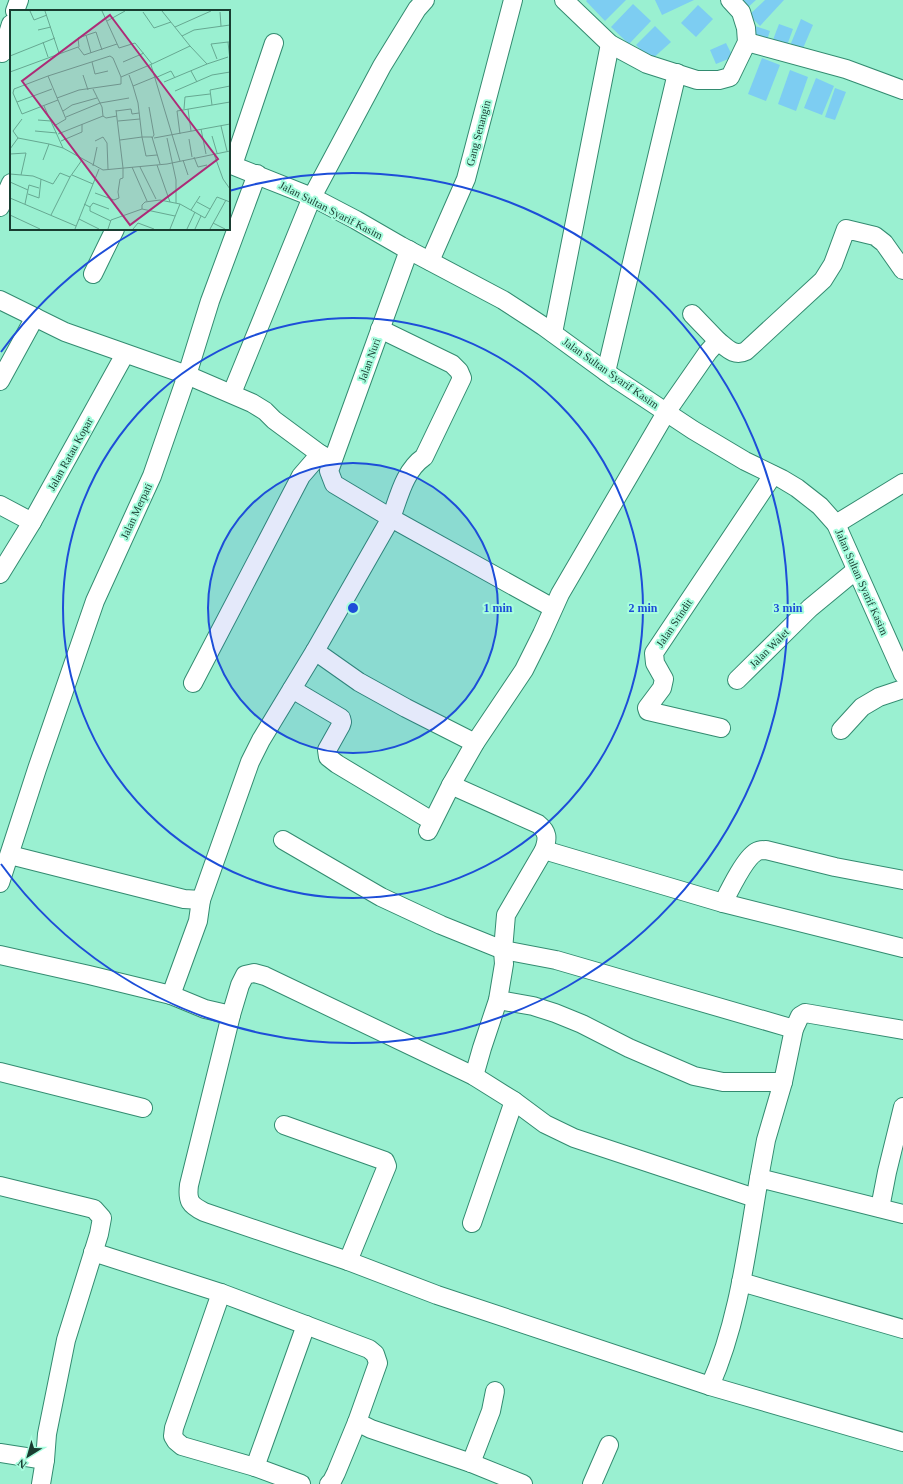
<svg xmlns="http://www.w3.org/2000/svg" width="903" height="1484" font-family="'Times New Roman',serif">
	<rect width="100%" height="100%" fill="#9af0d1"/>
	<g fill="#7dcdf2">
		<path d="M587,0H626L605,21L586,1Z"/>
		<path d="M655,0H694L662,15Z"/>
		<path d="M737,0H756L746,9Z"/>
		<path d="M765,0H784L760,26L749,15Z"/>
		<path d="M633,4L651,21L629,44L611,27Z"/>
		<path d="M698,5L713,19L696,37L681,23Z"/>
		<path d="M801,19L813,25L801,53L789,48Z"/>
		<path d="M779,24L793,29L785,51L771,45Z"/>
		<path d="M655,26L671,42L651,60L636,45Z"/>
		<path d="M755,26L770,31L765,46L749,41Z"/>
		<path d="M726,43L733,57L716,64L710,50Z"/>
		<path d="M762,58L780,65L766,101L748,94Z"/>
		<path d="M790,70L808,77L796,111L778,104Z"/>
		<path d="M816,78L834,86L822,115L804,108Z"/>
		<path d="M835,88L846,92L835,120L825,117Z"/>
	</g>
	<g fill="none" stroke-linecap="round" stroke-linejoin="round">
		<defs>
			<g id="minor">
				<path d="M564,0L610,44L647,64L697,80H719L730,77L747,42L746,28L741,12L730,0"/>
				<path d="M15,11L19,0"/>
				<path d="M747,42L846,69L903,90"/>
				<path d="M2,53L11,24"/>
				<path d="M229,164L312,197L356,220L401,246L503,300L543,326L613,377L693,430L745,461L782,479L797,488L820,506L836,524L903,674"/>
				<path d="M233,165L274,43"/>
				<path d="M0,207L11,183"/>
				<path d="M430,261L466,179L513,0"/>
				<path d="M93,274L115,229"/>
				<path d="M0,300L65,332L187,375L252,403L265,411L274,420L320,454"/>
				<path d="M692,314L718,341"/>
				<path d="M380,329L452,364L459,371L462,378L424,457C404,471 399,497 391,518L553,608"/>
				<path d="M553,333L610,44"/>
				<path d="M606,372L677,73"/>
				<path d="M0,381L35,317"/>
				<path d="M232,393L312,197L382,66L417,9L425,0"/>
				<path d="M0,505L32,522L125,354"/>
				<path d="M836,524L903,483"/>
				<path d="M0,574L32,522"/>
				<path d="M315,651L359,682L406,708L475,743"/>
				<path d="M737,680L810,608L856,570"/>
				<path d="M193,683L301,476L320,454L330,459"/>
				<path d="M292,689L341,718L342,722L341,725L327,750L328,757L337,764L432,821"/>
				<path d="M721,728L648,711L647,708L662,688L664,679L655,663L654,653L773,475"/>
				<path d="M841,730L862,707L879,697L903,689"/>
				<path d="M451,785L538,824C548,832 548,838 544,850"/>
				<path d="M428,831L451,785L475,743L524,670L542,634L560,594L667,411L708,352L718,341C727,348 734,357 746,351L823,280L833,264L846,229L875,236L884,243L903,270"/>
				<path d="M283,840L381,897L441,925L503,950L556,960L794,1029"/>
				<path d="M10,855L184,899L201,900L198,921L171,995"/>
				<path d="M0,883L37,769L95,601L152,476L187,375L210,301L257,174"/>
				<path d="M201,900L250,762L261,740L315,651L391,518L334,484L329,471L409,250"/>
				<path d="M723,903C729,891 745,858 756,852C759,850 762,850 766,850L835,867L903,880"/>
				<path d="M0,955L89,975L171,995L205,1009L231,1015L189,1185C187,1201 190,1205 204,1212L348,1261L437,1295L710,1386L903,1442"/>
				<path d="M498,1000L533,1006L555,1013L582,1024L629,1048L694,1076L723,1082H783"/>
				<path d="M231,1015L240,985L245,975L254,973L265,976L474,1076L514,1101L545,1124L574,1138L755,1198"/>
				<path d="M0,1072L143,1108"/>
				<path d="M474,1076L482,1048L498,1000L504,964L503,950L506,915L544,850L723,903L903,948"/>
				<path d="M284,1125L385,1161L387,1166L348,1261"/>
				<path d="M759,1178L766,1140L783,1082L794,1029L800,1016L805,1013L811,1014L903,1030"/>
				<path d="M0,1186L94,1209L102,1218L99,1234L66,1340L47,1434L45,1460L41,1484"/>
				<path d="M880,1208L887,1172L903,1107"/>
				<path d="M472,1223L514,1101"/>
				<path d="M93,1252L221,1293L369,1349L375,1354L378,1363L357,1422L371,1429L471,1463L523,1484"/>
				<path d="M741,1282L903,1329"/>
				<path d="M221,1293L174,1428L173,1436L176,1441L182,1446L255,1467L301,1484"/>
				<path d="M710,1386C739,1321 747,1247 759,1178L903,1214"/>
				<path d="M0,1453L45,1460"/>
				<path d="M471,1463L491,1411L495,1391"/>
				<path d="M255,1467L306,1325"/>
				<path d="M329,1484L332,1481L336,1473L357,1422"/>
				<path d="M592,1484L609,1445"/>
			</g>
		</defs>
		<use href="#minor" stroke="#338b70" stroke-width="20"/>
		<use href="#minor" stroke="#fff" stroke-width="18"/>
	</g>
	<circle cx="353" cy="608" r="145" fill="#1d4ed8" fill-opacity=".12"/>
	<g fill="none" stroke="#1d4ed8" stroke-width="2">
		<circle cx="353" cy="608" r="145"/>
		<circle cx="353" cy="608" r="290"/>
		<path d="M1 352A435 435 0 0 1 139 229M229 191A435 435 0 1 1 1 864"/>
	</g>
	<g text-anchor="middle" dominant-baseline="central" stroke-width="4" stroke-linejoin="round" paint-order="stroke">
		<g font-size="11" fill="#193d31" stroke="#a7fdde">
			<text transform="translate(478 133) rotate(-75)">Gang Senangin</text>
			<text transform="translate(331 210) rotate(27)">Jalan Sultan Syarif Kasim</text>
			<text transform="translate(369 360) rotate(-70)">Jalan Nuri</text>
			<text transform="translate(611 373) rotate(35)">Jalan Sultan Syarif Kasim</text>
			<text transform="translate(70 454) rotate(-61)">Jalan Ratau Kopar</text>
			<text transform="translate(136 511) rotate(-65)">Jalan Merpati</text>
			<text transform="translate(862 582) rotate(66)">Jalan Sultan Syarif Kasim</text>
			<text transform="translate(674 623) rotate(-56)">Jalan Srindit</text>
			<text transform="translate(769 648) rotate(-45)">Jalan Walet</text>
		</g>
	</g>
	<g transform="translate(10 10)">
		<rect width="220" height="220" fill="#9af0d1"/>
		<path fill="none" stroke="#66a891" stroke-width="1" d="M20,1L24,10L37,5M35,1L49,43M92,1L109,38L125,33L142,54L180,36L152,1M133,2L144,18L161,12M210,2L211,16M97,11L115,1M165,17L201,1M28,20L41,17M76,25L81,43M172,26L184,20L220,15M33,32L38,47M220,32H218L220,50M180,36L197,54L218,47M69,37L68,28L86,22L92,40M0,46L45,28M207,49L201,34L218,32M82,52L85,64L98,61M113,52L134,43M141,55L170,151M181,61L187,72M0,62L68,37L74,45L107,34M73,65L78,80M119,65L123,76L145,67M38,66L48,90L12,104L3,83L4,79L38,66L100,46L103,48L111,67L142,54M145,68L161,61L165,68M154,72L197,54M123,76L128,93L132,127H142L150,154M165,81L202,65L220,62M47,88L69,80L111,74V67M7,92L42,79M202,95L200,80L220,76M34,96L53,138M139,97L144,125L142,128M174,99L175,87L200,84M178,99L181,121M53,101L62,95L87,88M106,101L121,99L122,104L129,103M93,106L96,108L107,106M56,107L90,93L119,88M28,110L41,111M108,111L130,109M44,116L56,109L48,90M211,116L217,141M191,119L196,144M25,121L47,123M48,124L93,106L92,97L83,79M170,124L167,101L220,92M202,126L207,143M8,128L3,121L12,109M144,128L220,114M157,128L166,170V193M179,129L182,147M110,130L132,127L136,146L147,145M51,131L72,122V114M85,131L93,127L97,133L98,159M0,139L8,128L39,134L53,138L93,160L157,154L220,141M0,144L16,143L11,165M204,144L213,169L220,179M184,147L188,157L197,155M33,150L39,134M173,150L178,165M147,155L160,192M83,156L87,137M122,157L137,191M130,157L146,189M0,164L23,166L43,174L50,163L60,167L72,150M62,165L83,174M0,172L18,180M85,183L104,190L109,188L108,182L110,169L113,168V158L106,100M18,184L29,188L31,169M0,188L66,216M187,192L200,199M15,194L19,175L29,178M74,194L80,197L83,193L99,199M80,197V201L101,211M132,199V195L135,192L150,190L170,194L195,208L207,187L220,192M132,199L165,206M181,200L190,186M0,205L30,219M41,205L60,167M69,209L89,219M203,213L215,219M65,219L89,159M98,219L101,210L132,199M123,219L128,213L144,219M160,219L170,194M177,219L185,202M185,219L191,206M200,219L216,190"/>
		<path fill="#ad2b77" fill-opacity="0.15" stroke="#ad2b77" stroke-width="2" d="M100,5L208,149L120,215L12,71Z"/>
		<rect width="220" height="220" fill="none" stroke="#193d31" stroke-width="2"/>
	</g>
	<circle cx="353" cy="608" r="6" fill="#1d4ed8" stroke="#a7fdde" stroke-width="2"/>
	<g font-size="12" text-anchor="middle" font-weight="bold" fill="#1d4ed8" stroke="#a7fdde" stroke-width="4" stroke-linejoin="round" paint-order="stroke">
		<text x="498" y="612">1 min</text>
		<text x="643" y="612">2 min</text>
		<text x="788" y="612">3 min</text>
	</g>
	<g transform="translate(28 1456) rotate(217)" stroke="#a7fdde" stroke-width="3" paint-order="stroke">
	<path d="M0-3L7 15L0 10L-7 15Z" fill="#193d31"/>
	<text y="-6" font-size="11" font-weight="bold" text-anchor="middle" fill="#193d31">N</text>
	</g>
</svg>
